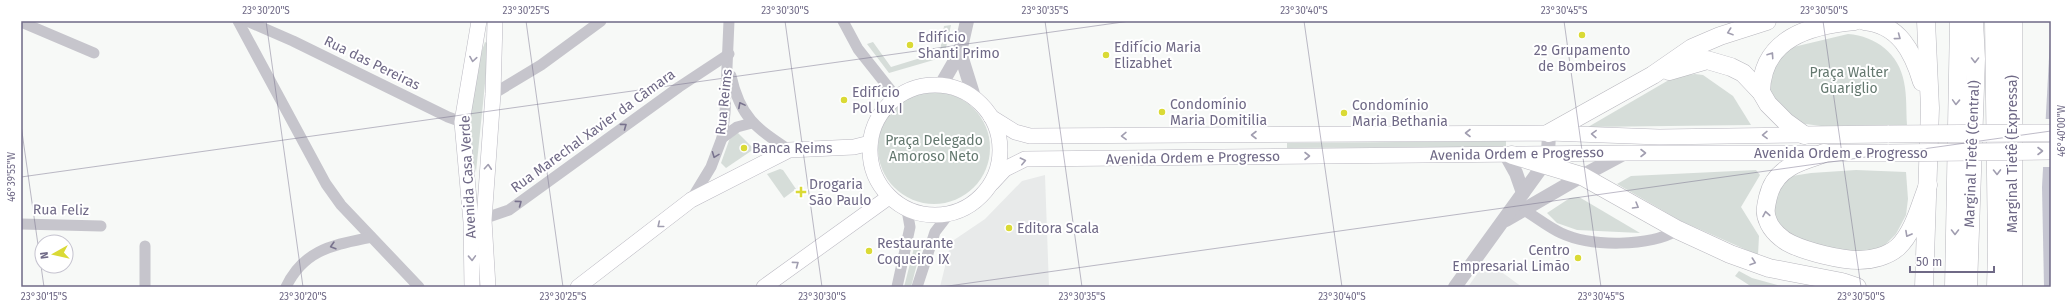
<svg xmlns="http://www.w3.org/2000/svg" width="2072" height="308" font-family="'Fira Sans',sans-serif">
	<rect width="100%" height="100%" fill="#f7f9f7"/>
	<g fill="#e8eaea">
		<path d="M1045,175L1049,287H940L951,242L985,219L1022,181Z"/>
		<path d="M1486,261L1489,263L1522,287H1468Z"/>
	</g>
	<g fill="#d6ddd9">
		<path d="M951,25L944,57L889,73L867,44L873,42L891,67L940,52L944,26Z"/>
		<path d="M1848,34C1876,36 1899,54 1904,82C1907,96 1906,111 1907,125L1821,126L1798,123L1765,89L1773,59L1785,49Z"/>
		<path d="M485,42L489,44L476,172L467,137L480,56Z"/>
		<path d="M1695,74L1703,75L1733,96L1751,125L1588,127L1674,77Z"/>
		<circle cx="934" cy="148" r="56"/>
		<path d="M738,133L754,149L726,168L721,163L731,135Z"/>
		<path d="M1506,141V147L1287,148V143Z"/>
		<path d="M780,169L783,170L796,189L784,198L767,174Z"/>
		<path d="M1756,170L1760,175L1741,207L1759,236L1758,255L1681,221L1617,184L1631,176Z"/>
		<path d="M1856,170L1906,172L1908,199L1906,215L1896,234L1884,246L1868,252L1853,254L1793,243L1770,221L1779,185L1792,176L1811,173Z"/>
		<path d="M1579,197L1640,233L1577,230L1557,223L1547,213L1570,198Z"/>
		<path d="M916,240L923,241L911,287H904Z"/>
		<path d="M1739,271L1752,278L1785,287H1752L1735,276Z"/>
	</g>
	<path fill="#c5c5d1" d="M2051,21V287H2044L2042,187Z"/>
	<path fill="#f7f9f7" d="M2043,119H2051V167H2041Z"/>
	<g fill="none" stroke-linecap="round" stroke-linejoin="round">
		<defs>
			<g id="secondary">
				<circle cx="935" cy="150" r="65"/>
				<path d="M991,117L1015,132L1030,136L1549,133L1659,137L1804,135"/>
				<path d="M992,183L1005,169L1025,159L1625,153H1816"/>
				<path d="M472,287L471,222L462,122L479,21"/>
				<path d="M488,287L484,220L493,94L495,21"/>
				<path d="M578,287L691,200L789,150L854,147L870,143"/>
				<path d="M764,287L889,197"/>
			</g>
			<g id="primary">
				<path d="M1804,135L1889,134"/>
				<path d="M1824,153H1889"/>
			</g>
			<g id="trunk">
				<path d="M1864,21C1899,24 1913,52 1922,82"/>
				<path d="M1669,71L1707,60L1731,67L1743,73L1761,92L1768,104L1786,122L1804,135"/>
				<path d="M1761,92C1762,38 1810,25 1855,21"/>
				<path d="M1549,133L1653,75L1692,48L1720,36L1767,21"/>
				<path d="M1824,153C1813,158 1800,161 1790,167C1778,174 1771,184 1768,197C1766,206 1764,213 1768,221C1771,230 1782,240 1791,244C1808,252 1840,260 1859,260C1872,260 1888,256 1898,247C1914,232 1920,205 1928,185"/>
				<path d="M1512,155L1582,176L1678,230L1730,254L1769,268L1842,282L1857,287"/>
				<path d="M1924,287L1930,108L1926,21"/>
				<path d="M1954,287L1959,21"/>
				<path d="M1968,287L1976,59L1974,21"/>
			</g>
			<g id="motorway">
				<path d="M1995,21L1998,250L1997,287"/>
				<path d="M2012,21V287"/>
			</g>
		</defs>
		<use href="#secondary" stroke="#b9b7c0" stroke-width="16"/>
		<use href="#primary" stroke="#bab8c0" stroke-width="18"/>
		<use href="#trunk" stroke="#b7b6bd" stroke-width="19"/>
		<use href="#motorway" stroke="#b7b6bd" stroke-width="21"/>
		<g stroke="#c6c5cc" stroke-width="11">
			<path d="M238,21L326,184L341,205L419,287"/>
			<path d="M247,21L293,41L448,117L462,122"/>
			<path d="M843,21L858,49L896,97"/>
			<path d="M21,22L94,53"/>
			<path d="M731,76C740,117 756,128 789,150"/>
			<path d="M493,94L541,65L601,21"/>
			<path d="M722,138L737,127L752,123"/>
			<path d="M691,200L711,167L722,138L725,113L729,21"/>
			<path d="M1524,210C1536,217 1548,227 1561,233C1591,247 1649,247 1678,230"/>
			<path d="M477,221L509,210L679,87L729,54"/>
			<path d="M21,224L101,226"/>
			<path d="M145,287V246"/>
			<path d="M286,287C304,249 334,245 371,237"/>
			<path d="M897,287L910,227L907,210"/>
			<path d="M917,287L935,232L948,215"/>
		</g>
		<g stroke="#c6c5cc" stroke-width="14">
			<path d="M960,52L974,97"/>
			<path d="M941,85L960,52L967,21"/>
			<path d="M1506,155L1516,173L1523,193"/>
			<path d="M1506,220L1582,176L1625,153"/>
			<path d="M1455,287L1544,164L1548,154L1549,133"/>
		</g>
		<use href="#secondary" stroke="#fff" stroke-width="15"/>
		<use href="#primary" stroke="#fff" stroke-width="17"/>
		<use href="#trunk" stroke="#fff" stroke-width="18"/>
		<use href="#motorway" stroke="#fff" stroke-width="20"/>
		<defs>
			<g id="primary-bridge">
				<path d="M1889,134L2051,133"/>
				<path d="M1889,153L2051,151"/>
			</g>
		</defs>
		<use href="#primary-bridge" stroke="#bab8c0" stroke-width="18" stroke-linecap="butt"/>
		<use href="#primary-bridge" stroke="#fff" stroke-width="17"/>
	</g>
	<defs><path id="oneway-chevron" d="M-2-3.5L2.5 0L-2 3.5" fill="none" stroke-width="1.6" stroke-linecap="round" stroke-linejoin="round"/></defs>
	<g stroke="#a19eb0">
		<use href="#oneway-chevron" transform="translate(1730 32) rotate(161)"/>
		<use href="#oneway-chevron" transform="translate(1898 37) rotate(37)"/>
		<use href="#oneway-chevron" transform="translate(1771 55) rotate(-56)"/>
		<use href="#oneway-chevron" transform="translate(473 59) rotate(99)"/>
		<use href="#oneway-chevron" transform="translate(1975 60) rotate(90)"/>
		<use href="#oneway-chevron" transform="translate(1956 102) rotate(92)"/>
		<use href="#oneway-chevron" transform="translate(1468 133) rotate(180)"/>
		<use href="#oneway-chevron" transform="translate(1594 134) rotate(-178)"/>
		<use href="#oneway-chevron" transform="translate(1254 135) rotate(180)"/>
		<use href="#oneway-chevron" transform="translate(1765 135) rotate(179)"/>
		<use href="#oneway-chevron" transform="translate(1124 136) rotate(179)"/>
		<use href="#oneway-chevron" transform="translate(2040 151)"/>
		<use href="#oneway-chevron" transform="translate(1643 153)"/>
		<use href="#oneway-chevron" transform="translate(1307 156)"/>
		<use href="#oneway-chevron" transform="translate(1023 161) rotate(-13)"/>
		<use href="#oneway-chevron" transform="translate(488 167) rotate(-86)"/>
		<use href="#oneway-chevron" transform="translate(1997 172) rotate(89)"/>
		<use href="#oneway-chevron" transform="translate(1636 206) rotate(30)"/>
		<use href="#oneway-chevron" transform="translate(1766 214) rotate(-100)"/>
		<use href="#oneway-chevron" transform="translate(660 225) rotate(141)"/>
		<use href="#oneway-chevron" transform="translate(1955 232) rotate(90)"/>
		<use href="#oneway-chevron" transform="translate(1908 234) rotate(119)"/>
		<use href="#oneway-chevron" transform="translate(472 258) rotate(88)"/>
		<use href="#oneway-chevron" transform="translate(1753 262) rotate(19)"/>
		<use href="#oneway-chevron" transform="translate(796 264) rotate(-36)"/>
	</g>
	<g stroke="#78728d">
		<use href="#oneway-chevron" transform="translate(741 105) rotate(-118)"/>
		<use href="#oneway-chevron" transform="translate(624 126) rotate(-36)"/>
		<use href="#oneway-chevron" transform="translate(715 155) rotate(111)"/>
		<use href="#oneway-chevron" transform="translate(519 203) rotate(-37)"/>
		<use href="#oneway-chevron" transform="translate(333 246) rotate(164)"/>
	</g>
	<path fill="none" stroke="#6f6986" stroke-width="1" stroke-opacity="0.45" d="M266,21L303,287M526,21L563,287M785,21L822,287M1045,21L1082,287M1304,21L1342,287M1564,21L1601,287M1823,21L1861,287M21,125L44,287M21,177L1130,21M941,287L2051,131"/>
	<g fill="#dada35" stroke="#fff" stroke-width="1.5">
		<circle cx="1582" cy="35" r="4"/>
		<circle cx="910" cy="45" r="4"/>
		<circle cx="1106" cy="55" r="4"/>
		<circle cx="844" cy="100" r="4"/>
		<circle cx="1162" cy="112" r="4"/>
		<circle cx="1344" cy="113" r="4"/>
		<circle cx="744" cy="148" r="4"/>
		<path d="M799 186h4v4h4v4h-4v4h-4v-4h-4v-4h4z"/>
		<circle cx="1009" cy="228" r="4"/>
		<circle cx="869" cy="251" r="4"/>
		<circle cx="1578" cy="258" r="4"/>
	</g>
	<g text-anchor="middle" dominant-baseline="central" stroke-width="4" stroke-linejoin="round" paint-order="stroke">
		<g font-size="14" fill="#6f6986" stroke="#fff" text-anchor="start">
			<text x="918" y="37">Edifício<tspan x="918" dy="16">Shanti Primo</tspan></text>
			<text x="1114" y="47">Edifício Maria<tspan x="1114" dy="16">Elizabhet</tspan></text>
			<text x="1582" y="50" text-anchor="middle">2º Grupamento<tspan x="1582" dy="16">de Bombeiros</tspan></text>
			<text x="852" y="92">Edifício<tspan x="852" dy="16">Pol lux I</tspan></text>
			<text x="1170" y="104">Condomínio<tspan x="1170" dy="16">Maria Domitilia</tspan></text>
			<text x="1352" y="105">Condomínio<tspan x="1352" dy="16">Maria Bethania</tspan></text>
			<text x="752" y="148">Banca Reims</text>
			<text x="809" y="184">Drogaria<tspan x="809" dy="16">São Paulo</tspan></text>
			<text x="1017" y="228">Editora Scala</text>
			<text x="877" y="243">Restaurante<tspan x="877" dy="16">Coqueiro IX</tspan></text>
			<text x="1570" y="250" text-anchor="end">Centro<tspan x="1570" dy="16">Empresarial Limão</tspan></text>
		</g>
		<g font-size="14" fill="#6f6986" stroke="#fff">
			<text transform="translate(372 63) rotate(26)">Rua das Pereiras</text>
			<text transform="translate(724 102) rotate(-84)">Rua Reims</text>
			<text transform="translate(593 131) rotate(-36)">Rua Marechal Xavier da Câmara</text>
			<text x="1841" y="153">Avenida Ordem e Progresso</text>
			<text transform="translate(1517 154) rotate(-1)">Avenida Ordem e Progresso</text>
			<text transform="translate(1972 154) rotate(-88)">Marginal Tietê (Central)</text>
			<text transform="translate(2012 154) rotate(-90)">Marginal Tietê (Expressa)</text>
			<text transform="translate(1193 158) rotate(-1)">Avenida Ordem e Progresso</text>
			<text transform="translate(468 177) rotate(-93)">Avenida Casa Verde</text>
			<text transform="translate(61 210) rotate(1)">Rua Feliz</text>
		</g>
		<g font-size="14" fill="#64786f" stroke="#fff">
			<text x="1849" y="72">Praça Walter<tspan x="1849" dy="16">Guariglio</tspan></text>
			<text x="934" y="140">Praça Delegado<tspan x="934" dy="16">Amoroso Neto</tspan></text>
		</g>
	</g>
	<rect width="2072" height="308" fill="none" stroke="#ffffff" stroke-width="44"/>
	<g transform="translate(54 254) rotate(262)"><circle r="19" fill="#ffffff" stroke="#c5c3cf"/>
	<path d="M0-3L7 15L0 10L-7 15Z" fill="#dada35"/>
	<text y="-6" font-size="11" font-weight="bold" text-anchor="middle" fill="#6f6986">N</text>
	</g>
	<path d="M1910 266v6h84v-6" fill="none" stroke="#6f6986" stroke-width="2"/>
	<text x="1916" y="266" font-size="12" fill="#6f6986" stroke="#ffffff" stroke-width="3" paint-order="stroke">50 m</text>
	<rect x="22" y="22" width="2028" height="264" fill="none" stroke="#6f6986" stroke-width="1.5"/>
	<g font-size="10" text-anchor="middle" fill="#6f6986">
		<text x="266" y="14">23°30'20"S</text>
		<text x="526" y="14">23°30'25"S</text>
		<text x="785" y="14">23°30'30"S</text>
		<text x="1045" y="14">23°30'35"S</text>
		<text x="1304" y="14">23°30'40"S</text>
		<text x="1564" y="14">23°30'45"S</text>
		<text x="1824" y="14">23°30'50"S</text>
		<text transform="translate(2061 131) rotate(-90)" y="4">46°40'00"W</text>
		<text transform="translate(11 177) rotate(-90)" y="4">46°39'55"W</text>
		<text x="44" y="300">23°30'15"S</text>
		<text x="303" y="300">23°30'20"S</text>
		<text x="563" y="300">23°30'25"S</text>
		<text x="822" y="300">23°30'30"S</text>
		<text x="1082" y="300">23°30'35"S</text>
		<text x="1342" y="300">23°30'40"S</text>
		<text x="1601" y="300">23°30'45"S</text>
		<text x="1861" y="300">23°30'50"S</text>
	</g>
</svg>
